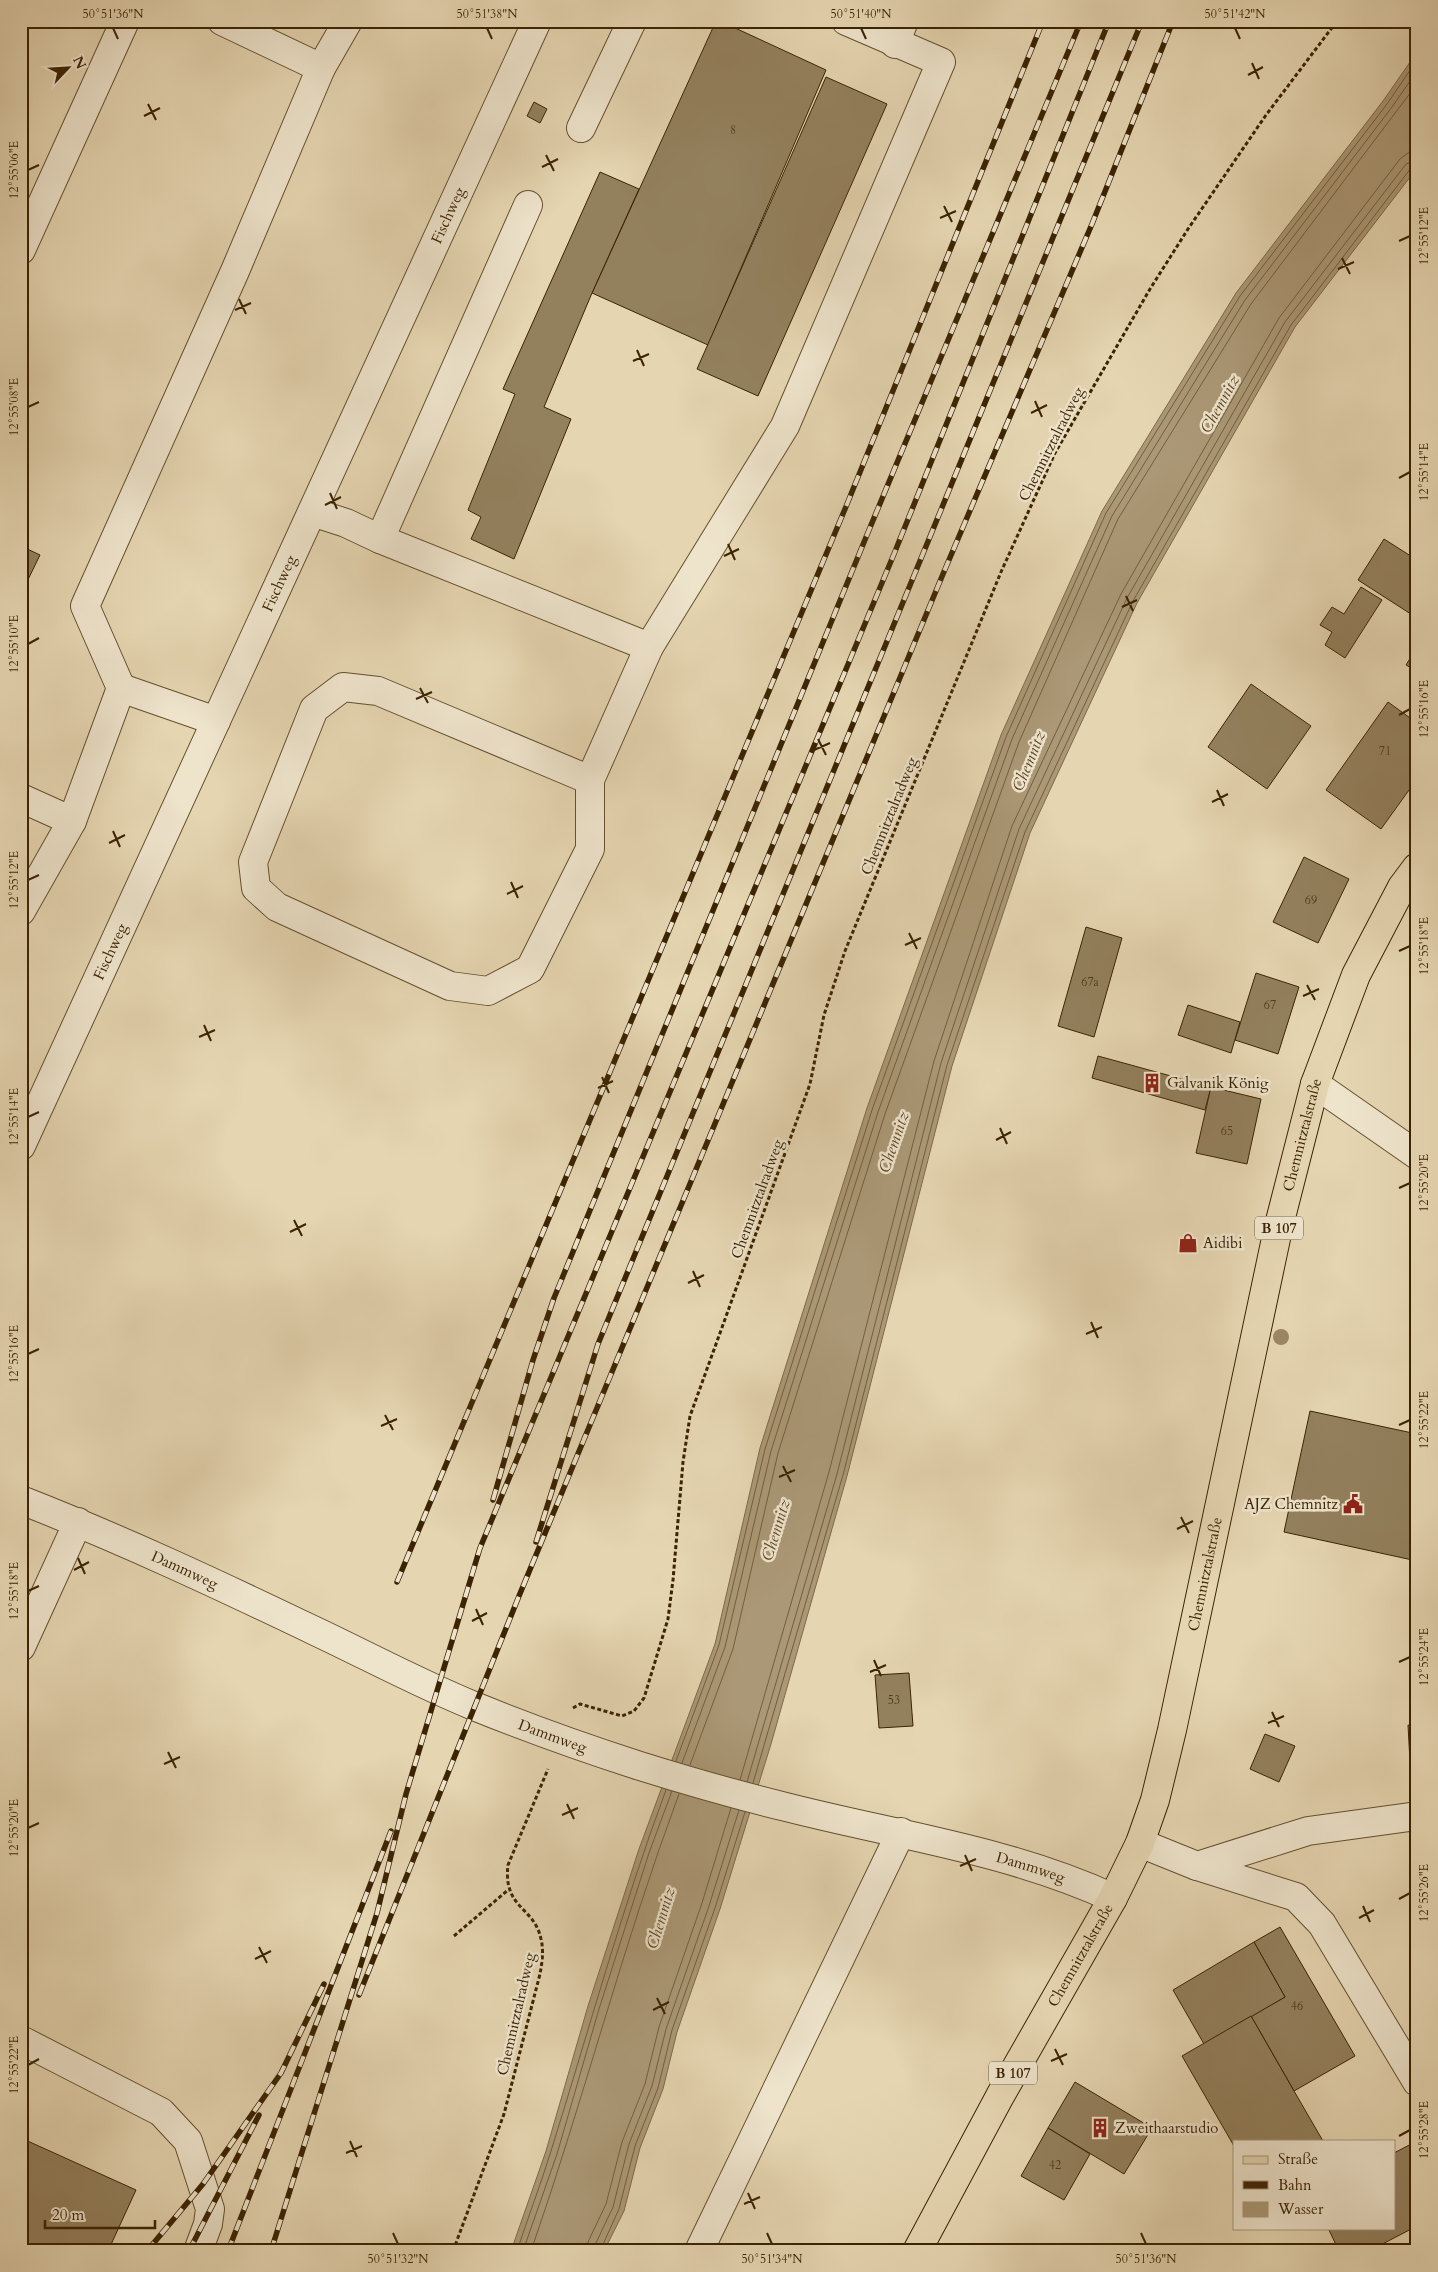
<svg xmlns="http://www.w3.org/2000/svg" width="1438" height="2272" font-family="Cardo,serif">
	<rect width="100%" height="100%" fill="#e5d5b1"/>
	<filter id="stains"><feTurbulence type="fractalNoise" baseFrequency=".004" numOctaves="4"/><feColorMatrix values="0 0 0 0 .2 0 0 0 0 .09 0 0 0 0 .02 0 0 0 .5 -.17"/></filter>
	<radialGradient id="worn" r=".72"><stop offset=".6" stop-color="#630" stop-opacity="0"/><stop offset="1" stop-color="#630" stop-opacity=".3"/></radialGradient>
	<path fill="#ab9876" stroke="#7e6948" d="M1417,52V168L1295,327L1137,603L1030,833L952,1066L847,1476L771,1744L720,1909L677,2032L663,2089L640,2148L624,2211L604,2251H511L546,2151L588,2006L639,1849L715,1644L760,1448L867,1108L1001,735L1102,511L1236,293L1383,101Z"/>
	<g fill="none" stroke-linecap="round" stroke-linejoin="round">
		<g stroke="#735e3c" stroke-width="1">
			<path d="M676,1761L719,1645L765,1449L872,1110L1006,737L1106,513L1240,296L1387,104L1417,60"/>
			<path d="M682,1763L725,1647L771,1451L878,1112L1012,739L1112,516L1245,300L1392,107L1417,71"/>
			<path d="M690,1765L733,1649L778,1453L885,1114L1019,742L1118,519L1251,304L1417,84"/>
			<path d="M740,1780L829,1472L934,1061L1012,826L1121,594L1279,318L1400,159L1408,153L1417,152"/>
			<path d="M747,1782L837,1474L941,1063L1019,829L1127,598L1285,322L1406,164L1417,160"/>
			<path d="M753,1783L843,1475L947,1065L1025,832L1133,601L1291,325L1411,168L1417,166"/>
			<path d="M517,2251C528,2217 541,2184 551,2151C589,2030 622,1908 666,1790"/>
			<path d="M523,2251L557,2154L599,2009L649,1853L672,1791"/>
			<path d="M531,2251C584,2099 623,1944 679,1794"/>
			<path d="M586,2251L588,2242L606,2204L622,2142L645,2084L659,2027L702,1903L731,1808"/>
			<path d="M594,2251L595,2245L613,2207L629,2144L652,2086L666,2029L709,1906L739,1810"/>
			<path d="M600,2251L619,2209L635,2146L658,2088L672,2030L715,1908L745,1812"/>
		</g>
	</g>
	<g fill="#93805d" stroke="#3b2303">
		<path d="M716,21H720L826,70L708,345L592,293Z"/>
		<path d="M826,77L887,104L758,396L697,369Z"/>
		<path d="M534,102L547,109L540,123L527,116Z"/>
		<path d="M600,172L639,189L592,293L544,407L571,419L514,559L471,539L481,517L468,510L515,394L503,389Z"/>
		<path d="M1384,539L1417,560V618L1358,580Z"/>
		<path d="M21,546L40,555L21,594Z"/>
		<path d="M1361,587L1382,600L1345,658L1325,645L1332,632L1320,625L1332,607L1344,614Z"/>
		<path d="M1417,647V671L1406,665Z"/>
		<path d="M1251,684L1311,726L1267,789L1208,747Z"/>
		<path d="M1388,702L1417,723V779L1381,829L1326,790Z"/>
		<path d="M1304,857L1349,879L1318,943L1273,922Z"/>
		<path d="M1086,927L1122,938L1094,1037L1058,1026Z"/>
		<path d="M1256,973L1299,987L1278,1054L1235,1040Z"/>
		<path d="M1188,1005L1240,1022L1231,1053L1178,1035Z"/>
		<path d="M1098,1056L1211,1087L1205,1110L1092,1078Z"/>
		<path d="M1211,1087L1261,1099L1247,1164L1196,1153Z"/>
		<path d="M1310,1411L1417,1434V1561L1284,1532Z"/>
		<path d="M909,1673L913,1726L879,1728L875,1675Z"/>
		<path d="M1408,1725L1417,1727V1763L1410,1762Z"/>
		<path d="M1265,1734L1295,1746L1279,1782L1250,1769Z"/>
		<path d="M1280,1927L1355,2056L1294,2091L1251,2016L1285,1997L1254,1942Z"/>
		<path d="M1254,1942L1285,1997L1204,2044L1173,1990Z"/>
		<path d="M1251,2016L1294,2091L1323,2141H1234V2146L1182,2056Z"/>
		<path d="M1075,2082L1152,2128L1124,2174L1048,2128Z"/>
		<path d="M1048,2128L1090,2154L1064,2200L1021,2176Z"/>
		<path d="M21,2138L136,2190L108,2251H40L21,2242Z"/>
		<path d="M1417,2141V2226L1369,2251H1339L1328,2228H1394V2153Z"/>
	</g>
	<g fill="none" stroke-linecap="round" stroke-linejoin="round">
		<defs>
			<g id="minor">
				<path d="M895,44L904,21"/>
				<path d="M321,68L348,21"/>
				<path d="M581,128L632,21"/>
				<path d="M21,250L125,21"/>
				<path d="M312,512L346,523L380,539L649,647L785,426L941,62L846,21"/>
				<path d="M380,539L528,205"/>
				<path d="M121,688L216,721"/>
				<path d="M590,780L378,691L343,687L314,709L253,862L256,888L277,907L450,986L488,991L530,969L590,849V780L649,647"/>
				<path d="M21,798L72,821"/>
				<path d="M21,911L72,821L121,688L85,606L235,271L321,68L222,21"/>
				<path d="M1315,1084L1417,1155"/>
				<path id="s1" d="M21,1146L537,21"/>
				<path id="s2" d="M21,1500C121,1539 219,1585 315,1631C368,1656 420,1684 474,1706C528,1728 584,1748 640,1766C688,1781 737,1795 786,1807C895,1835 1009,1850 1113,1898"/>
				<path d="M21,1647L78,1522"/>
				<path d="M1140,1843L1197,1866L1308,1831L1417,1816"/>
				<path d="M1197,1866L1296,1897L1322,1924L1417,2082"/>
				<path d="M21,2040L161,2112L188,2141L210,2209L208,2224L198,2251"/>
				<path d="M699,2251L901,1832"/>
			</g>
			<g id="major">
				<path id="s3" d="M917,2251L1000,2096L1113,1898L1140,1843L1155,1800L1172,1730L1278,1229L1315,1084L1356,975L1402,887L1417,867"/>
			</g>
		</defs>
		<use href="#minor" stroke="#66502e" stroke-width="30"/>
		<use href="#major" stroke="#3b2303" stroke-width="30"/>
		<g stroke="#3b2303" stroke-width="3" stroke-dasharray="4 2.5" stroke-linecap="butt">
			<path d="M573,1708L580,1704L622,1716L634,1711L644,1698L668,1619L673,1580L683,1462L690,1416L810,1084L824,1015L845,951L1001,572L1055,453L1150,289L1188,229L1266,115L1337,21"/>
			<path d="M454,1936L508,1890"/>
			<path d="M453,2251L504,2114L540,1974C542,1963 544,1951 541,1939C534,1906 503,1909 508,1865L548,1769"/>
		</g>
		<use href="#minor" stroke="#eee4cc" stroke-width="28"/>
		<use href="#major" stroke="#e5d5b1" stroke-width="28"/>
		<defs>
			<g id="rail">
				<path d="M493,1500L533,1360L554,1298L869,530L1081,21"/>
				<path d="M536,1542L598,1344L1142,21"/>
				<path d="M397,1582L845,509L1043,21"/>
				<path d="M359,1995L519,1596L943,574L1092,224L1173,21"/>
				<path d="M147,2251L203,2184L281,2073L324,1984"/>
				<path d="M189,2251L259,2115"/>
				<path d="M228,2251L391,1831"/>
				<path d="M271,2251L377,1913L406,1794L480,1548L894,554L1109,21"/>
			</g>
		</defs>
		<use href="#rail" stroke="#3b2303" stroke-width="5.5"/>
		<use href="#rail" stroke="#eee4cc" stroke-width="4" stroke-dasharray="11" stroke-linecap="butt"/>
	</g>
	<circle fill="#9b8765" cx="1281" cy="1337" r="8"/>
	<path fill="none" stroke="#3b2303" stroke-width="2" d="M113,28L118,39M487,28L492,39M861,28L866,39M1235,28L1240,39M1252,63L1259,79M1248,75L1263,67M148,104L156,120M144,116L160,108M546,155L554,171M542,167L558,159M28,170L39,165M944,206L952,222M940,218L956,211M1399,241L1410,236M1342,258L1350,274M1338,269L1354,262M239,299L246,314M235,310L251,303M637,350L644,366M633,361L649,354M1035,401L1042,417M28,407L39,402M1031,413L1047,405M1399,478L1410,472M330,493L337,509M325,505L341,497M728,544L735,560M724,556L739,549M1126,596L1133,611M1122,607L1137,600M28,644L39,638M420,688L428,703M416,699L432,692M1399,715L1410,709M818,739L826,755M814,750L830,743M1217,790L1224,806M1212,802L1228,794M113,831L120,847M109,843L125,835M28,880L39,875M511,882L518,898M507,894L523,886M909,933L917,949M905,945L921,938M1399,951L1410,946M1307,985L1315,1000M1303,996L1319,989M204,1025L211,1041M199,1037L215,1030M602,1077L609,1093M598,1088L613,1081M28,1117L39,1112M1000,1128L1007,1144M996,1140L1011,1132M1399,1188L1410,1183M294,1220L302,1236M290,1232L306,1224M693,1271L700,1287M688,1283L704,1275M1091,1322L1098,1338M1086,1334L1102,1327M28,1354L39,1349M385,1415L393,1430M1399,1425L1410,1420M381,1426L397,1419M783,1466L791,1482M779,1477L795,1470M1181,1517L1189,1533M1177,1529L1193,1521M78,1558L85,1574M74,1570L89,1562M28,1591L39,1586M476,1609L483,1625M472,1621L487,1613M874,1660L881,1676M1399,1662L1410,1657M870,1672L886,1665M1272,1712L1279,1727M1268,1723L1284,1716M168,1752L176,1768M164,1764L180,1757M567,1804L574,1819M562,1815L578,1808M28,1828L39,1823M965,1855L972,1871M960,1866L976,1859M1399,1899L1410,1893M1363,1906L1370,1922M1359,1918L1374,1910M259,1947L267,1963M255,1959L271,1951M657,1998L665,2014M653,2010L669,2002M1055,2049L1063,2065M1051,2061L1067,2054M28,2065L39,2059M1399,2136L1410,2130M350,2141L357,2157M346,2153L362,2146M748,2193L755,2209M744,2204L760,2197M393,2233L398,2244M767,2233L772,2244M1141,2233L1146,2244"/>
	<defs>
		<symbol id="building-bare" viewBox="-9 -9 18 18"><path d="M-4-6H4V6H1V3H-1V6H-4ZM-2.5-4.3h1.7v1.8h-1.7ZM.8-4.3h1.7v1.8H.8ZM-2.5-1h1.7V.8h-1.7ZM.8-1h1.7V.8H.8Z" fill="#8f2418" stroke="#eee4cc" stroke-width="2.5" paint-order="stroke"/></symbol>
		<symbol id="shop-bare" viewBox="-9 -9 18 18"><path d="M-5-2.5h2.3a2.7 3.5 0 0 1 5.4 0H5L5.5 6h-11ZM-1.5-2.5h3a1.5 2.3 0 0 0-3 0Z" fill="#8f2418" stroke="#eee4cc" stroke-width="2.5" paint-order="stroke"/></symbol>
		<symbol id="civic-bare" viewBox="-9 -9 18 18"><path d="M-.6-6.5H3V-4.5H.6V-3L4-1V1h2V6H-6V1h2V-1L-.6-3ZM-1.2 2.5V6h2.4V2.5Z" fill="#8f2418" stroke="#eee4cc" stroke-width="2.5" paint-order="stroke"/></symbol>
	</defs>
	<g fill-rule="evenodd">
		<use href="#building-bare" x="1138" y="1069" width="28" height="28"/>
		<use href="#shop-bare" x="1174" y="1229" width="28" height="28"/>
		<use href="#civic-bare" x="1339" y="1490" width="28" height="28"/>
		<use href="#building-bare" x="1086" y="2114" width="28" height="28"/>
	</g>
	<g text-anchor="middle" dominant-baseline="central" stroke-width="5" stroke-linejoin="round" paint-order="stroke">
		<g font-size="12" fill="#513a1a">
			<text x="733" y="130">8</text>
			<text x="1385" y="751">71</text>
			<text x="1311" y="900">69</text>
			<text x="1090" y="982">67a</text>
			<text x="1270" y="1005">67</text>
			<text x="1227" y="1131">65</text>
			<text x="894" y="1700">53</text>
			<text x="1297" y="2006">46</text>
			<text x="1055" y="2165">42</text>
		</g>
		<g fill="#eee4cc" stroke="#715d3f" stroke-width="1">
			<rect x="1255" y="1216.5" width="48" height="23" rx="4"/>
			<rect x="989" y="2061.5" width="48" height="23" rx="4"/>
		</g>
		<g font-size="14" font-weight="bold" fill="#3b2303">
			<text x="1279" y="1228">B 107</text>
			<text x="1013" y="2073">B 107</text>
		</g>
		<g font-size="15" fill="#3b2303" stroke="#eee4cc">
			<text stroke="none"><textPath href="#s1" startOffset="1024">Fischweg</textPath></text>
			<text transform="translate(1051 444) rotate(-63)">Chemnitztalradweg</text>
			<text stroke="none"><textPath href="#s1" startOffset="619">Fischweg</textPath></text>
			<text transform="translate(889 816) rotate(-68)">Chemnitztalradweg</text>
			<text stroke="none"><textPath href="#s1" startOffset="214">Fischweg</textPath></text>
			<text stroke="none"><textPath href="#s3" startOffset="1192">Chemnitztalstraße</textPath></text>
			<text transform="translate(757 1199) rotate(-70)">Chemnitztalradweg</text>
			<text stroke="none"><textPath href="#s2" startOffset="178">Dammweg</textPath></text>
			<text stroke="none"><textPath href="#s3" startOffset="742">Chemnitztalstraße</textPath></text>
			<text stroke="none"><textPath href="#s2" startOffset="582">Dammweg</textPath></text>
			<text stroke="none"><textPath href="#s2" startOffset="1078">Dammweg</textPath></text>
			<text stroke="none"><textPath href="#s3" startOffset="338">Chemnitztalstraße</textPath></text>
			<text transform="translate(516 2014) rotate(-77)">Chemnitztalradweg</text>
		</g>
		<g font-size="15" fill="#3b2303" stroke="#eee4cc" text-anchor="start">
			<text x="1167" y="1083">Galvanik König</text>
			<text x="1203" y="1243">Aidibi</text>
			<text x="1338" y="1504" text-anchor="end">AJZ Chemnitz</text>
			<text x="1115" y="2128">Zweithaarstudio</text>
		</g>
		<g font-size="16" font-style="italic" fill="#5d4626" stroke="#eee4cc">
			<text transform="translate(1220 404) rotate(-61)">Chemnitz</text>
			<text transform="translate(1029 761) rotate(-68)">Chemnitz</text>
			<text transform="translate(894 1142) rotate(-71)">Chemnitz</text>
			<text transform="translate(776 1530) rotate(-73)">Chemnitz</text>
			<text transform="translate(661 1918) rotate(-73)">Chemnitz</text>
		</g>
	</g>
	<rect width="1438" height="2272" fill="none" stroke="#e5d5b1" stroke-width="55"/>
	<rect x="1233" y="2140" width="162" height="90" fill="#eee4cc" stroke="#a6977c"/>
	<rect x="1243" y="2156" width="25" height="8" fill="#e5d5b1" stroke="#a6977c"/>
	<text x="1278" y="2164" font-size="15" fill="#3b2303">Straße</text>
	<rect x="1243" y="2181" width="25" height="8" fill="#3b2303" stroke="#a6977c"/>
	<text x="1278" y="2190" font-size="15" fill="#3b2303">Bahn</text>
	<rect x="1243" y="2202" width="25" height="15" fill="#ab9876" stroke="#a6977c"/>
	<text x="1278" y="2214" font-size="15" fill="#3b2303">Wasser</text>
	<g transform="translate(68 68) rotate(65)" stroke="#eee4cc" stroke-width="4" paint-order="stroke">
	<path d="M0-4L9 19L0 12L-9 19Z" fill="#3b2303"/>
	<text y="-8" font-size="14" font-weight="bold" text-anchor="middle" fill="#3b2303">N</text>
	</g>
	<path d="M45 2220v8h110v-8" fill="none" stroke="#3b2303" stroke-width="2.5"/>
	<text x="52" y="2220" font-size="15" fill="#3b2303" stroke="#eee4cc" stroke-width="4" paint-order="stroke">20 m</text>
	<rect x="28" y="28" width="1382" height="2216" fill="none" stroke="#3b2303" stroke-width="2"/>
	<g font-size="12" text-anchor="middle" fill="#3b2303">
		<text x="113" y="18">50°51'36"N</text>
		<text x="487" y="18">50°51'38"N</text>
		<text x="861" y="18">50°51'40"N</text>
		<text x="1235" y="18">50°51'42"N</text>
		<text transform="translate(14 170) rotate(-90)" y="4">12°55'06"E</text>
		<text transform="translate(1424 236) rotate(-90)" y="4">12°55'12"E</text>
		<text transform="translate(14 407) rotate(-90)" y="4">12°55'08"E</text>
		<text transform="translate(1424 472) rotate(-90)" y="4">12°55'14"E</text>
		<text transform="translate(14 644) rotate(-90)" y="4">12°55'10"E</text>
		<text transform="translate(1424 709) rotate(-90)" y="4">12°55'16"E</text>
		<text transform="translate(14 880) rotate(-90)" y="4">12°55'12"E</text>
		<text transform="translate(1424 946) rotate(-90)" y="4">12°55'18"E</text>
		<text transform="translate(14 1117) rotate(-90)" y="4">12°55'14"E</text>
		<text transform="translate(1424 1183) rotate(-90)" y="4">12°55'20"E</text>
		<text transform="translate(14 1354) rotate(-90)" y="4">12°55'16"E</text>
		<text transform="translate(1424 1420) rotate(-90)" y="4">12°55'22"E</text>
		<text transform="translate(14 1591) rotate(-90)" y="4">12°55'18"E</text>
		<text transform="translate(1424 1657) rotate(-90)" y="4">12°55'24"E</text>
		<text transform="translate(14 1828) rotate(-90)" y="4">12°55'20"E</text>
		<text transform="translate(1424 1893) rotate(-90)" y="4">12°55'26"E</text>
		<text transform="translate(14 2065) rotate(-90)" y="4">12°55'22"E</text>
		<text transform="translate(1424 2130) rotate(-90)" y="4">12°55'28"E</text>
		<text x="398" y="2263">50°51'32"N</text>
		<text x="772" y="2263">50°51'34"N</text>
		<text x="1146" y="2263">50°51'36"N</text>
	</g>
	<rect width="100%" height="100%" filter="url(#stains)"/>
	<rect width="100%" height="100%" fill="url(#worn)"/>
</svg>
